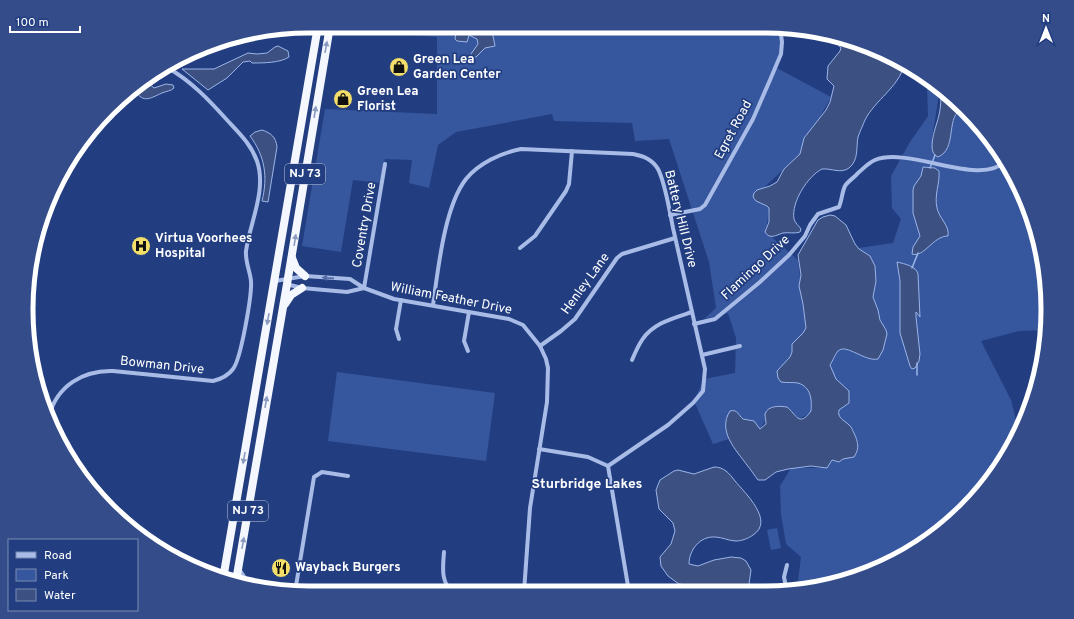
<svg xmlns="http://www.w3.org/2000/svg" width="1074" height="619" font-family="Overpass,sans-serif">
	<rect width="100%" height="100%" fill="#223e80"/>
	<g fill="#36569e">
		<path d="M339,26L779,27L782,44L775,67L831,97L800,154L754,197L769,208L766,232L798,260L806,328L843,349L877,359L886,336L873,297L875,266L858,248L893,243L901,219L892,208L891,176L910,142L928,116L927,86L935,84L940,89L932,138L938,156L957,113L967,112L1000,152L1026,201L1043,254L1048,309L1046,330L1019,331L981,341L1011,400L1019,433L1000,467L965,510L906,555L855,578L800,589L798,581L801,557L786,544L781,514L780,486L791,468H827L832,460L859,443L838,414H808L799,419L774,407L760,429L731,411L729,439L713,444L694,401L704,379L735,373L736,338L728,313L704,319L716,308L709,262L669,139L635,141L632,123L554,121L552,114L456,132L438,145L429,188L409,183L412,160L385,159L381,183L353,180L341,252L302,246L325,109L437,114V37L338,29Z"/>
		<path d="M337,372L495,393L486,461L328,441Z"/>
		<path d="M777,528L781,548L771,550L767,530Z"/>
	</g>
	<g fill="#3c5182" stroke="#9cb5e8">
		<path d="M454,26H485L493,36L495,46L485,48L476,57L472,58L471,54L478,44L477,39L469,35L467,42L457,41L455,39L456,32Z"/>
		<path d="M826,35L856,41L904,65C899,87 875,100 865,120C863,125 860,131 858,137C856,147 859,160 849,168C841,174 831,168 822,169C808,176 791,202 794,219C795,223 799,226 801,229L800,232C794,234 789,232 783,233C776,235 770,240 765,232L769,222V208L767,206L756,201L753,197L754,193L757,190L770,186L777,182L784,169L800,154L804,138L826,110L830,102L834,86L827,79L828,66L840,51L841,48L835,41L828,38Z"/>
		<path d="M278,46L288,51L289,57C280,63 263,63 252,63L250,61L243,62L227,78L208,90L182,69H214L248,53L257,54L267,53L275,47Z"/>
		<path d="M145,80L154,88L166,84L173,85L174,88C171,91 167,91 162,93C149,99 142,104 134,88L137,84Z"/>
		<path d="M941,89L966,111L960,110C946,120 957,149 938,157C925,152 937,125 939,115C941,107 941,98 941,89Z"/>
		<path d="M262,130C271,133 276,137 277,147L268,202L262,201C268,177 265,156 250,136L255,132Z"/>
		<path d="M923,167L935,168L939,171C940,184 934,195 937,208C939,218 950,226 948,236C933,236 924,258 912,254L913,247L920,236L913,213V190L914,186L921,176Z"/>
		<path d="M830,215L835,216L846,225L855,244L859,249L870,256L875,266L876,281L873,297L878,310L880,320L886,330L887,334L883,350L878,359C865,362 846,343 838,351C836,353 832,362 830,365L836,379L849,391V403L839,410C837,418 844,420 849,425C852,427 852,430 854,433C858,442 860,448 854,457L843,459L839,462L832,460L827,468L811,466L788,469L776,472L765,480H758C755,476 751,470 747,465C736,450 717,431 730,411C738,409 738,415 743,419L754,421L760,429L766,424C766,420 765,417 765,414C768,405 780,406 787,407C796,414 799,428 811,411C812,399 811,387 798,383C792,382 787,383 781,382L778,378L777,371L790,357L792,352V344L803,333L806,328L803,304L799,286L801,275L798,255L818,220L823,217Z"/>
		<path d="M897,262C905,264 916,266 918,274L920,317L916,312V317L920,354L919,361L915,368L912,369L910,366L900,333V281Z"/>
		<path d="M714,467C724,467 729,473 735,481C745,493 775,521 753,535C749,538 742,541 736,541C729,541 722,537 715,537C700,536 689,550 689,564L698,566L714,560L731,557L741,558L746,561L751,570L749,584L747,588L744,592H705L701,587L679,584L668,576L661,566L660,557L671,544L675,531L673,523L659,509L656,490L660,480L674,471L678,470L694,474Z"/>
	</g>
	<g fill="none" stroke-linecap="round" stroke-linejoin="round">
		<g stroke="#9cb5e8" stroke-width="1.5">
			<path d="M930,168L935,155"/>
			<path d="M912,268L918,253"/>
			<path d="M917,363V375"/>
		</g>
		<g stroke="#a8bce7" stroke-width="4">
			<path d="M670,215L700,209L705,205L753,119L770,80L781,54L782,42L780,27"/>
			<path d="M520,248L535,236L566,191L569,184L572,151"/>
			<path d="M275,281L305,276L350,279L364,288L394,299L509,319L523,325L540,346L546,359L548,368L547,402L530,508L524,592"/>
			<path d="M286,284L302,288L347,292L364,288"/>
			<path d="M364,288L385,164"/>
			<path d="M433,305C438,271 444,207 466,179C479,163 501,153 521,149L633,154C643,156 652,159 658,169C665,182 670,213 673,228C684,275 694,322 705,369L703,391L693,403L668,425L608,466"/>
			<path d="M694,324L715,319L760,282L789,255L805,236L810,225L818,214L839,207C842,200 842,192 845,186C848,181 854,178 858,173C864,168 868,163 875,160C909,146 981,188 1005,161"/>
			<path d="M399,339L396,329L401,300"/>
			<path d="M540,346L561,331L575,319L617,258L622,254L675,238"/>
			<path d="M468,351L464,341L469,312"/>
			<path d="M702,355L740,346"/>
			<path d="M632,360C635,353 638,346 642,340C653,323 674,318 692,312"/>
			<path d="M49,416C57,386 83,370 113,371L213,381C221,379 228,376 233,369C241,359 252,295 251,281C250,271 245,261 246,251C250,222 267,190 257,161C251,144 239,133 227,120C209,100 191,81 168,68"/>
			<path d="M539,449L588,457L608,466L629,592"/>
			<path d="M444,552C443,566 440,584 454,592"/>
			<path d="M787,565L784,577L787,592"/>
			<path d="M239,569L249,584"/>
			<path d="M295,592L314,477L322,472L348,476"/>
		</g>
		<g stroke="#f4f7fe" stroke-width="8">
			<path d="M292,258L296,268L305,276"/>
			<path d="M285,304L291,295L302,288"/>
			<path d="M223,579L318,26"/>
			<path d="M236,581L287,284L330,26"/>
		</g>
	</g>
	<defs><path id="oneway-solid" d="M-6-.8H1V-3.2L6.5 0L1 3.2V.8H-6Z"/></defs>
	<g fill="#8b9abf">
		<use href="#oneway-solid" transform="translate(326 47) rotate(-80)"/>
		<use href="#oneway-solid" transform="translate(315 112) rotate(-81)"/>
		<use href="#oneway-solid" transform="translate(295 240) rotate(-81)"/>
		<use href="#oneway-solid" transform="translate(268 319) rotate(100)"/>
		<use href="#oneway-solid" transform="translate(266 402) rotate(-80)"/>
		<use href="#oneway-solid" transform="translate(244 458) rotate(100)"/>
		<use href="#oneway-solid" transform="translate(243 543) rotate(-80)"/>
	</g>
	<use fill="#516aa4" href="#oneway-solid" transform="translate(328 278) rotate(-176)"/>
	<defs>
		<symbol id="shop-disc" viewBox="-11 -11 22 22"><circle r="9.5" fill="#f3de6a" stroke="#223e80"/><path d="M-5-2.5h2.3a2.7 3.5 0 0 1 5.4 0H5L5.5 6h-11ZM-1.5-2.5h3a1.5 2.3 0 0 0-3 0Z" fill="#111"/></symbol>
		<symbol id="hospital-disc" viewBox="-11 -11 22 22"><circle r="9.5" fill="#f3de6a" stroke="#223e80"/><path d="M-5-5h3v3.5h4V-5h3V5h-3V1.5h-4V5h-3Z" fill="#111"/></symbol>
		<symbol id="restaurant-disc" viewBox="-11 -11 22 22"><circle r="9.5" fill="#f3de6a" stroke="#223e80"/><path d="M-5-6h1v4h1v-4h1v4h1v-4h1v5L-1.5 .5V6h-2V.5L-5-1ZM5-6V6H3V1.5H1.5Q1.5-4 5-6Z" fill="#111"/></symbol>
	</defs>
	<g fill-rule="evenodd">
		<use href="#shop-disc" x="388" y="56" width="22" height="22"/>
		<use href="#shop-disc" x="332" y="88" width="22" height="22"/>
		<use href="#hospital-disc" x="130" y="235" width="22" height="22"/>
		<use href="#restaurant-disc" x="270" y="557" width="22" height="22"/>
	</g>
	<g text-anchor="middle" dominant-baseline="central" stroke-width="3.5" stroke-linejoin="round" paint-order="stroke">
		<g fill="#223e80" stroke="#bdc5d9" stroke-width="1">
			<rect x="285" y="164" width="40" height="20" rx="3"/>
			<rect x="228" y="501" width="40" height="20" rx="3"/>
		</g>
		<g font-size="12" font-weight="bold" fill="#fff">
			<text x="305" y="174">NJ 73</text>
			<text x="248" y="511">NJ 73</text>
		</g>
		<g font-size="13" font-weight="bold" fill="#fff" stroke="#223e80" text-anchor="start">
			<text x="413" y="60">Green Lea<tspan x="413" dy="15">Garden Center</tspan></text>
			<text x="357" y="92">Green Lea<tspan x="357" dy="15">Florist</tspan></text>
			<text x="155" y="239">Virtua Voorhees<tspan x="155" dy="15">Hospital</tspan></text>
			<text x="295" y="568">Wayback Burgers</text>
		</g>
		<g font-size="13" fill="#fff" stroke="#223e80">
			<text transform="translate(734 130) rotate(-62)">Egret Road</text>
			<text transform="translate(680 219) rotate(76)">Battery Hill Drive</text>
			<text transform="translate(365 225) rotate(-80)">Coventry Drive</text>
			<text transform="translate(756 268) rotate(-43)">Flamingo Drive</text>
			<text transform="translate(586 284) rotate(-54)">Henley Lane</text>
			<text transform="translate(451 299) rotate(11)">William Feather Drive</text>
			<text transform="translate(162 366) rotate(6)">Bowman Drive</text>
		</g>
		<g font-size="14" font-weight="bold" fill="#fff" stroke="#223e80">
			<text x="587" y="484">Sturbridge Lakes</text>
		</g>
	</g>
	<path d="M0 0H1074V619H0ZM309 33H765A276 276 0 0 1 1041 309V310A276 276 0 0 1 765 586H309A276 276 0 0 1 33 310V309A276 276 0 0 1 309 33Z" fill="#344d8a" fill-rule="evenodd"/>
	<path fill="none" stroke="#fff" stroke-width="5" d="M309 33H765A276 276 0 0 1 1041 309V310A276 276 0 0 1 765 586H309A276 276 0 0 1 33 310V309A276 276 0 0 1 309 33Z"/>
	<rect x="8" y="539" width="130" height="72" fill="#223e80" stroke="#7a8bb3"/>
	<rect x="16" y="552" width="20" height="6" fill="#a8bce7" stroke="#7a8bb3"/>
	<text x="44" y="559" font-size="12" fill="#ffffff">Road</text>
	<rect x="16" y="569" width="20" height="12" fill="#36569e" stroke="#7a8bb3"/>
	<text x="44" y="579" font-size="12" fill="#ffffff">Park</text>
	<rect x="16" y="589" width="20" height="12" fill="#3c5182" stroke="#7a8bb3"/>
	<text x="44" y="599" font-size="12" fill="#ffffff">Water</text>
	<g transform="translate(1046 28)" stroke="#223e80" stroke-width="3" paint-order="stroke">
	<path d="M0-3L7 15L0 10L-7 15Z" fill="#ffffff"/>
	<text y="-6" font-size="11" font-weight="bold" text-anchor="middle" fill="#ffffff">N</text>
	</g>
	<path d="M10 26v6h70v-6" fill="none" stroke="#ffffff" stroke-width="2"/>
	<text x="16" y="26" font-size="12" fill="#ffffff" stroke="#223e80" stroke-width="3" paint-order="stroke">100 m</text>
</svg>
